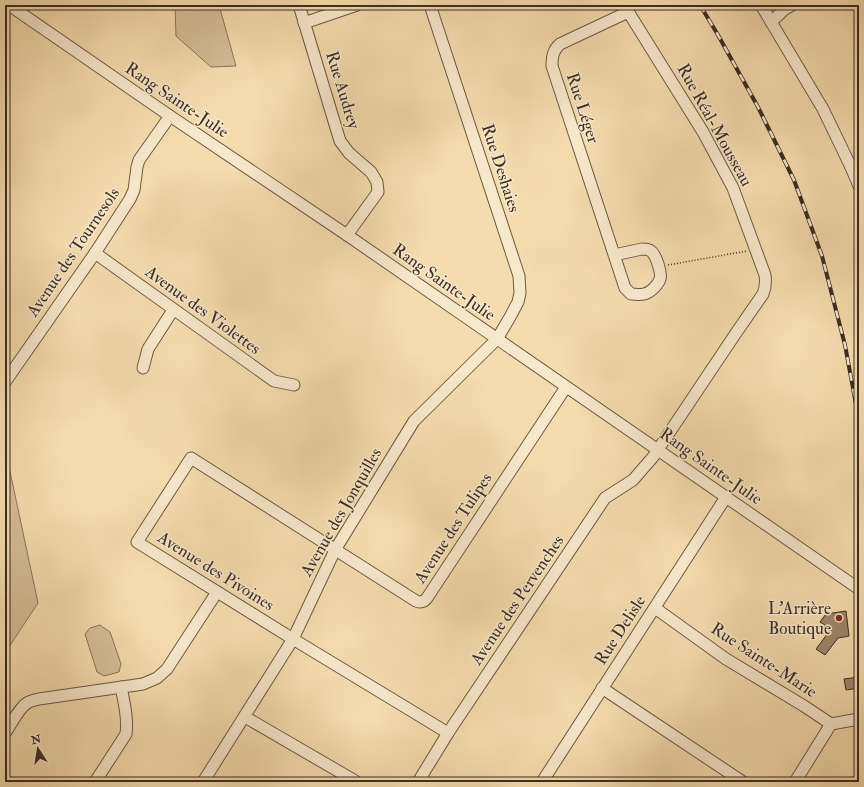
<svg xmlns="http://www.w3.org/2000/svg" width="864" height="787" font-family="'IM FELL Double Pica',serif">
	<rect width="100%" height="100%" fill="#f5dcae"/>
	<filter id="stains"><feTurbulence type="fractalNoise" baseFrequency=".005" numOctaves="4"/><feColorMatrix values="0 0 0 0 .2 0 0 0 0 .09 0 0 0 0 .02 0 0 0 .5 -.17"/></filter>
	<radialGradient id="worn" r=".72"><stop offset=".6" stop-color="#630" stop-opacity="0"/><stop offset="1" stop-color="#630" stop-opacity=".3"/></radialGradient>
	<g fill="#d5be96" stroke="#88765b">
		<path d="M175,5H219L236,66L211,67L176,36Z"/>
		<path d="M5,448L38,603L5,653Z"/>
		<path d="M100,625L110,632L121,664L119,672L104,676L97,672L85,634L90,628Z"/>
	</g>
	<g fill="#9c886a" stroke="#3b2d20">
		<path d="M846,611L849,636L838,638L825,655L816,649L831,629L820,622L826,614Z"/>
		<path d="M859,677V688L846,690L844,679Z"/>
	</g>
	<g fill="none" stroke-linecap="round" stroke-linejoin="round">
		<defs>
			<g id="minor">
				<path d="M9,5L170,116L347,235L859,589"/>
				<path d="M299,5L340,141L349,153L371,172L377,182L378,192L347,235"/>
				<path d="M761,5L823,109L850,165L859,186"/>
				<path d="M771,22L785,9L792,5"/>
				<path d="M304,23L357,5"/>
				<path d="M95,253L274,381L294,385"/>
				<path d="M614,255L642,249C646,249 649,249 652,252C656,256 662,273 660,279C658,285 650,293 644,294C640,295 635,294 631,294L625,288L552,66C552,57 553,50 560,44L628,12"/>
				<path d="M143,368L148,349L173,310"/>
				<path d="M5,382L95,253L130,199L134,190L137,167L139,160L170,116"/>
				<path d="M655,608L726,659L804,706L831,724L859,719"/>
				<path d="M602,688L743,782"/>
				<path d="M245,717L357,782"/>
				<path d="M5,733C11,725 18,709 27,703C30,701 35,700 39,699L143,684L157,678L167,669L217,592"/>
				<path d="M448,733L293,639L137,542L191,458L416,601C420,603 424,602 427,598L566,387"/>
				<path d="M95,782L126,734C128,718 124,702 121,687"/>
				<path d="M203,782L293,639L335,550L414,421L497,339L510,317L518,302L520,293L519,276L430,5"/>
				<path d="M418,782L448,733L605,498L633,480L653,457L736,333L763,294C766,287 766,282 765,275L733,188L703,132L624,5"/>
				<path d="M542,782L726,497"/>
				<path d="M795,782L831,724"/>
			</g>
		</defs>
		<use href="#minor" stroke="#6a5944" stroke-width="13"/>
		<path stroke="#3b2d20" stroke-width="1.5" stroke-dasharray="1 2" stroke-linecap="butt" d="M668,265L747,251"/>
		<use href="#minor" stroke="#f8e8ca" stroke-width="11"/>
		<defs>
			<path id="rail" d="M700,5L718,35L758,107L794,180L822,256L845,345L859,421"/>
		</defs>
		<use href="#rail" stroke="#3b2d20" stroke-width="4"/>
		<use href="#rail" stroke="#f8e8ca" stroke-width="2.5" stroke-dasharray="8" stroke-linecap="butt"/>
	</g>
	<circle fill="#8f2418" stroke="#f8e8ca" stroke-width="1.5" cx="839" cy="618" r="4"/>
	<g text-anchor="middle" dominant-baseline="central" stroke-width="3" stroke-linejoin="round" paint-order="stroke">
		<g font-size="17" fill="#3b2d20" stroke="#f8e8ca">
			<text transform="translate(343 90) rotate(73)">Rue Audrey</text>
			<text transform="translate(177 100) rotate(34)">Rang Sainte-Julie</text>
			<text transform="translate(583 108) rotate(72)">Rue Léger</text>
			<text transform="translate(715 125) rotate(61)">Rue Réal-Mousseau</text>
			<text transform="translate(501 168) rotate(72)">Rue Deshaies</text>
			<text transform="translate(73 252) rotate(-56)">Avenue des Tournesols</text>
			<text transform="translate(444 282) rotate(35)">Rang Sainte-Julie</text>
			<text transform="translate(203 310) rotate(36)">Avenue des Violettes</text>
			<text transform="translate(711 466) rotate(35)">Rang Sainte-Julie</text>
			<text transform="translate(341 512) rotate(-60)">Avenue des Jonquilles</text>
			<text transform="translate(453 528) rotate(-57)">Avenue des Tulipes</text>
			<text transform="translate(216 571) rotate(32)">Avenue des Pivoines</text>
			<text transform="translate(517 600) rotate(-56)">Avenue des Pervenches</text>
			<text transform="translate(620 630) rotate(-57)">Rue Delisle</text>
			<text transform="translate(764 660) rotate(33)">Rue Sainte-Marie</text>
		</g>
		<g font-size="17" fill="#3b2d20" stroke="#f8e8ca" text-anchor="end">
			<text x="831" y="608">L'Arrière<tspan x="831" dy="20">Boutique</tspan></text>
		</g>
	</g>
	<rect width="864" height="787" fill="none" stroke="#f5dcae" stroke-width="20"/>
	<rect x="6" y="6" width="852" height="775" fill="none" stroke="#3b2d20" stroke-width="2"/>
	<rect x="10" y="10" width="844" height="767" fill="none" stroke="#3b2d20"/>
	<g transform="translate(38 749) rotate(348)" stroke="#f8e8ca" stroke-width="3" paint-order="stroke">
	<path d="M0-3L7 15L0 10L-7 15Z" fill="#3b2d20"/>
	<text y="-6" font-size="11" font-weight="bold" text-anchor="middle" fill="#3b2d20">N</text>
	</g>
	<rect width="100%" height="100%" filter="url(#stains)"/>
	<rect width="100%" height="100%" fill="url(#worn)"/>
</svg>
